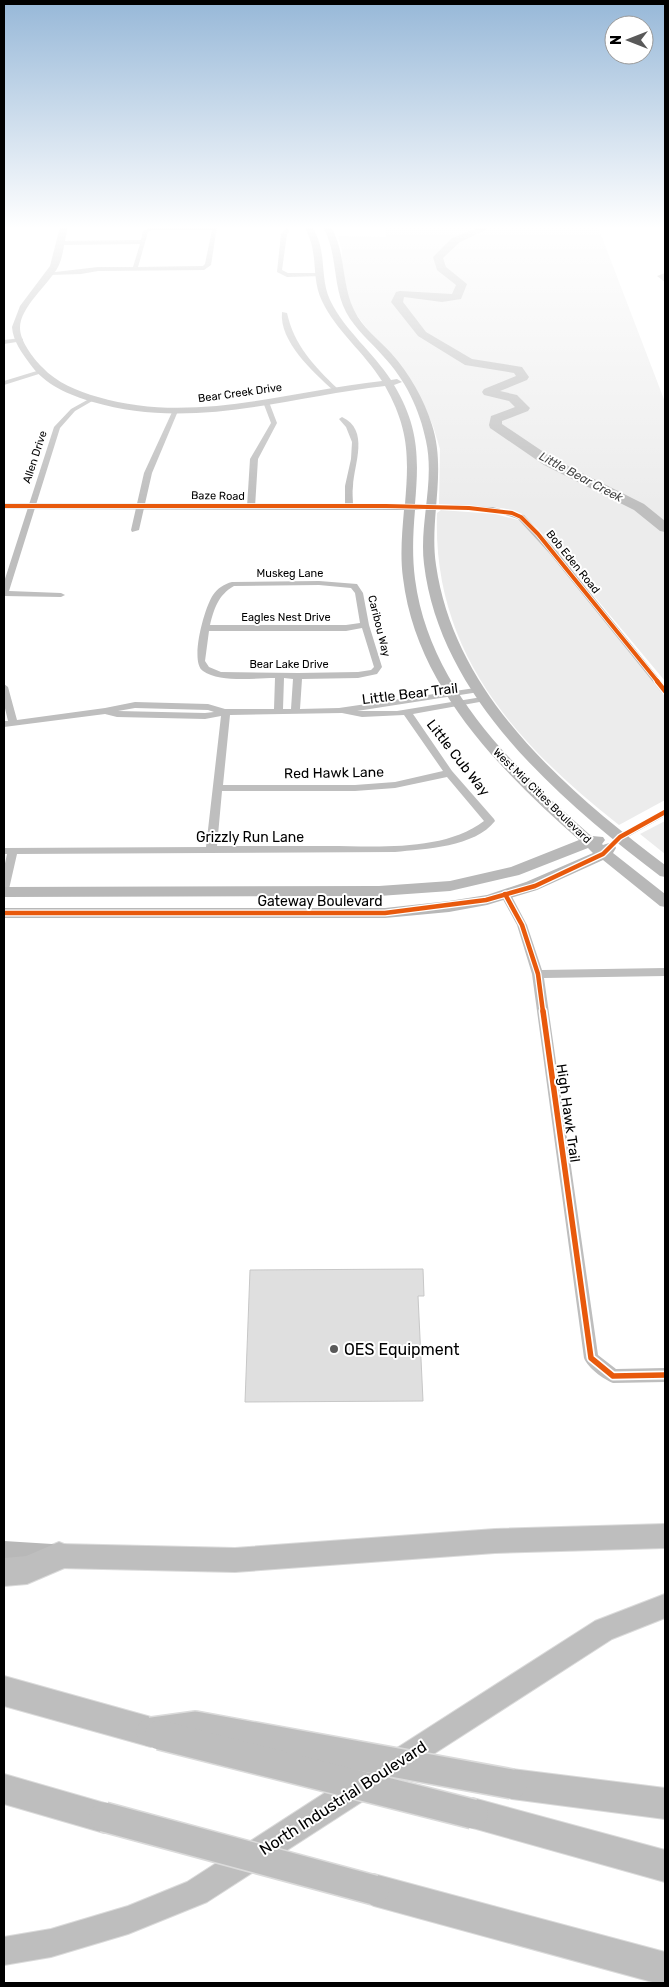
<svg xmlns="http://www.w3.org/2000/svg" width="669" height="1987" font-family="Rubik,sans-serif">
	<rect width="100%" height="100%" fill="#fff"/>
	<g fill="#ececec">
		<path d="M385,227H598L665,402V681L538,529L522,514L513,510L494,507L439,504L440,449L433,426L424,405L353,310L342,276V251L338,236L386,237Z"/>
		<path d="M441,510L495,514L522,521L552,555L665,696V800L619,825C516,744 432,653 437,513Z"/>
		<path d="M665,821V854L640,834Z"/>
	</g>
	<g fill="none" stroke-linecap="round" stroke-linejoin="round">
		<path fill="#bfbfbf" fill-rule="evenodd" d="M480,227H492L460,242L443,258L446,267L467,284L461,299L442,302L404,297L403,302L426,332L472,359L522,367L529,377L527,380L500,391L517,395L530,408L528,411L502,421V424L554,459L644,504L665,521V532L660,531L634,510L544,465L490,428L489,425L491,416L515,407L509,401L484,395L482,392L484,389L516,376L514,373L465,365L418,336L391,302L396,292L400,291L452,294L456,285L437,270L433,257L452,238Z"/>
	</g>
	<path fill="#dfdfdf" stroke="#c7c7c7" d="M423,1269L424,1296H418L423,1401L245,1402L250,1270Z"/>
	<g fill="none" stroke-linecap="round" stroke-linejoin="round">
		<defs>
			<g id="primary">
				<path d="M665,1524V1548L495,1553L235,1572L59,1568L50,1565L47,1556L50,1547L59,1544L235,1548L495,1529Z"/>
				<path d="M665,1594V1618L612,1639L404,1773L395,1777L386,1773L382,1764L386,1755L595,1621Z"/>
				<path d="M364,1770L374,1774L378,1784L374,1794L207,1902L128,1934L51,1957L4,1965V1937L51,1929L128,1906L187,1882L354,1774Z"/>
			</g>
			<g id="highway">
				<path d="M59,1542L69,1546L73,1556L69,1566L27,1584L4,1586V1558L26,1556Z"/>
				<path d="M4,1676L151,1717L162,1721L166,1732L162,1743L151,1747L4,1706Z"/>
				<path d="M512,1769L665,1788V1819L512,1799L501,1795L497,1784L501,1773Z"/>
				<path d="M4,1774L115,1806L120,1817L115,1828L104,1833L4,1804Z"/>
				<path d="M473,1798L665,1850V1882L462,1825L457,1814L462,1803Z"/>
				<path d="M374,1874L665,1952V1983H656L374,1906L363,1901L358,1890L363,1879Z"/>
			</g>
		</defs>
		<use href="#primary" stroke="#dbdbdb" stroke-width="2"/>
		<use href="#highway" stroke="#dbdbdb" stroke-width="2"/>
		<g fill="#bebebe" fill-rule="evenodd">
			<path d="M150,227H217L211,265L204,270L98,271L81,274L50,275L47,273L98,267H133L140,244L62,245L59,243L62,241L141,240L143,231ZM151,230H212L205,264L203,266L138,267L148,232Z"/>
			<path d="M287,228L290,230L287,234L282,270L288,273H320L322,276L287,277L277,272L281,234Z"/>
			<path d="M665,273V282L657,276Z"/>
			<path d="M282,312L287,313C294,345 314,366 337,388V390H333C313,372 279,341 282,312Z"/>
			<path d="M21,338L23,339V341L4,344V340Z"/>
			<path d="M40,370L42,371V373L4,385V381Z"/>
			<path d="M89,399L94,400L75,411L60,428L9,591L61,593L65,595L61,597L4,596V582L54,427L71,409Z"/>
			<path d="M266,400L269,402L277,423L258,459L255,507L251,509L247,507L250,459L271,423L263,402Z"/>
			<path d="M173,410L178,411L152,473L139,530L132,532L131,530L144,473Z"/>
			<path d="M342,417C370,430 354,464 353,486C352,493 353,499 353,506L349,508L345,506V486L351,459L352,442L346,427L339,419Z"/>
			<path d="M429,505L493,507L524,515L556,550L665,686V694L662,693L550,554L518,519L493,511L432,509L428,507Z"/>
			<path d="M319,581L357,584L363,593L369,625L382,667L377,674L358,678L302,679L300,709L339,708L482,687L483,689L479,692L357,711H397L488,696L489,698L485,701L413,714L452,771L494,819L495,821C475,847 425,849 395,852L17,854L9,889L4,893V868L7,854H4V848L206,847L221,716L205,719L117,717L105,714L4,727V721H8L4,704V684L8,687L17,720L105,708L135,702L208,704L225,709H274L275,678C256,678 220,683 203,671C189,662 205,606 213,595C218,588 224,584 232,582ZM319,585L351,588L355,593L360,623L346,625H210C214,609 218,595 234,586ZM362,628L374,667L371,670L358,672L298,673L221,672L209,667L205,661L209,631H346ZM284,678L293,679L291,709H283ZM135,708L208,710L214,712L205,713L118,711ZM342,713L362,717L404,715L443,771L395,782L355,785H223L230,715ZM447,777L484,821C443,852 377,846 328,846C291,846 254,846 217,846L222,791H355L395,788Z"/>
			<path d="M665,809V816L624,839H616L615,837Z"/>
			<path d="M505,890L509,891L527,925L542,970L665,968V976L544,978L598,1355L616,1369L665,1368V1382L613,1383C603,1379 588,1368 584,1358L532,974L517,925L500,894Z"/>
		</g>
		<g fill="#b8b8b8" fill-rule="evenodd">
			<path d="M60,227H68C64,240 64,255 58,267C48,285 20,307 20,328C20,341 33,358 42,367C57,383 77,391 98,397C192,425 288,391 382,381C364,352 337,332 322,301C310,276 320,252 304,227H312C328,251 319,276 330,300C345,331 373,352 391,380L397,379L402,382L394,385C419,427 419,457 415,504L424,505L425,507L424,509L415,510C413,533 412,556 415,579C429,686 512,766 589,834L592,836L603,837L605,840L602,844L603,845L609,843L614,844L616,848L613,853L665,894V907L660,906L603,860L537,890L487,905L449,912L385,918H4V908H385L449,901L487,895L526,882L593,853L588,848L519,875L450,891L379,896L4,897V887L379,886L450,881L511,867L579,840C501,771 416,687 403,578C400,556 402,533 404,510L4,509V503L405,504C409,456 409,429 385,386C288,397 190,431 93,402C69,395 45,385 30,364C22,353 13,341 12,327L20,306L50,266Z"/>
			<path d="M323,227H331C346,252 341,283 354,310C362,327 378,339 391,353C409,373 424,399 432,425C447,472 429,518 436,565C455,696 565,789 665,865V877L660,876C559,799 440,698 424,564C419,523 435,482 426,441C420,410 405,379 383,356C371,342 355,329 346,312C332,285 338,253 323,227Z"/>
			<path d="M4,1541L52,1544L60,1547L63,1555L60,1563L52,1566L4,1563Z"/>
		</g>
		<use href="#primary" fill="#bebebe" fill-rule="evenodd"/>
		<use href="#highway" fill="#bebebe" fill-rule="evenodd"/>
		<defs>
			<g id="highway-bridge">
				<path d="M151,1732L195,1726L512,1784"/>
				<path d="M160,1735L473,1814"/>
				<path d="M104,1817L374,1890"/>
			</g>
		</defs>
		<use href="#highway-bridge" stroke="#dbdbdb" stroke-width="32" stroke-linecap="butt"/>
		<use href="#highway-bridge" stroke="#bebebe" stroke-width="29"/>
		<defs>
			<path id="cycleway-far2" d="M4,506H386L469,508L512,513L521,517L538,534L658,682"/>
			<g id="cycleway-far1">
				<path d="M657,681L665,691"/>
				<path d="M505,894L522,925L538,974L543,1012"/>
				<path d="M4,913H385L486,900L535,886L603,854L620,837L665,812"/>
			</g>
			<path id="cycleway" d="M543,1011L591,1358L613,1376L665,1375"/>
		</defs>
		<use href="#cycleway-far2" stroke="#fff" stroke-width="5.5"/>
		<use href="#cycleway-far1" stroke="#fff" stroke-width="7"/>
		<use href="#cycleway" stroke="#fff" stroke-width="9"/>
		<use href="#cycleway-far2" stroke="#e8590c" stroke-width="4"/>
		<use href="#cycleway-far1" stroke="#e8590c" stroke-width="4.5"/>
		<use href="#cycleway" stroke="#e8590c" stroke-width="5.5"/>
	</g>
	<linearGradient id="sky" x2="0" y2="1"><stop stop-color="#97b8d8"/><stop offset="0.45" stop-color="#fff"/><stop offset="1" stop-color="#fff" stop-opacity="0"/></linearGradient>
	<rect width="669" height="505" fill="url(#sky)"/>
	<circle fill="#595959" stroke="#fff" stroke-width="2" cx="334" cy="1349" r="5"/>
	<g text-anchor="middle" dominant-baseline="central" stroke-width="4" stroke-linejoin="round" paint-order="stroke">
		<g font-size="11" fill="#000" stroke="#fff">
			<text transform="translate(240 393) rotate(-8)">Bear Creek Drive</text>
			<text transform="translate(35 457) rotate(-72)">Allen Drive</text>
			<text transform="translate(218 496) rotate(1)">Baze Road</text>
			<text transform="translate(573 562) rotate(51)">Bob Eden Road</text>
			<text x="290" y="573">Muskeg Lane</text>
			<text x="286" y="617">Eagles Nest Drive</text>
			<text transform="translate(379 626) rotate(76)">Caribou Way</text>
			<text x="289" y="664">Bear Lake Drive</text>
			<text transform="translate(542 796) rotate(44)">West Mid Cities Boulevard</text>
		</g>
		<g font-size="12" font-style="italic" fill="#444" stroke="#fff">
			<text transform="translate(581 477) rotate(28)">Little Bear Creek</text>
		</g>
		<g font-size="14" fill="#000" stroke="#fff">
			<text transform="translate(410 694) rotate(-7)">Little Bear Trail</text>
			<text transform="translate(458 758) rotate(52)">Little Cub Way</text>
			<text transform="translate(334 773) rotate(-1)">Red Hawk Lane</text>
			<text x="250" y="837">Grizzly Run Lane</text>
			<text x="320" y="901">Gateway Boulevard</text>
			<text transform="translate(568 1113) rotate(82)">High Hawk Trail</text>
		</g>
		<g font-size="16" fill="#000" stroke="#fff" text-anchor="start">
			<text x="344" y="1349">OES Equipment</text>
		</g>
		<g font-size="16" fill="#000" stroke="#fff">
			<text transform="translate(343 1798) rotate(-33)">North Industrial Boulevard</text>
		</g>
	</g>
	<rect width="669" height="1987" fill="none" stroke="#000000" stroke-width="10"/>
	<g transform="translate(629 40) rotate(270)"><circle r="24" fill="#ffffff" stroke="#999999"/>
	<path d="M0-4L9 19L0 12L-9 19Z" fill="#595959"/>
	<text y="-8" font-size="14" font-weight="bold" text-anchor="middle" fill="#000000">N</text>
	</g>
</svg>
